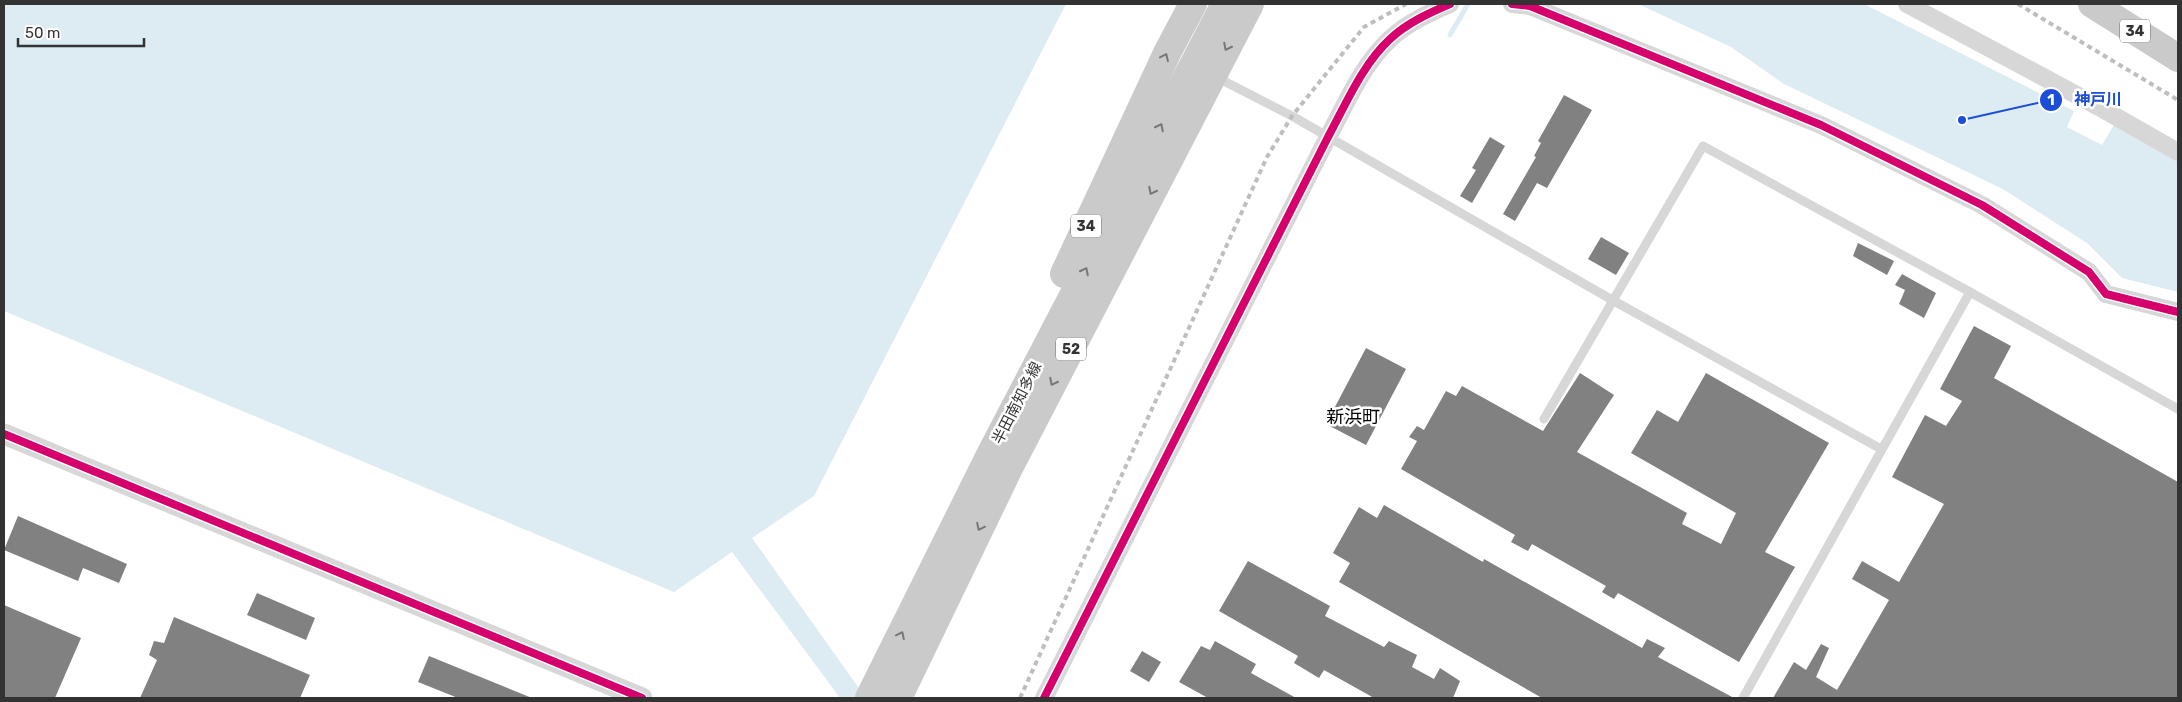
<svg xmlns="http://www.w3.org/2000/svg" width="2182" height="702" font-family="Rubik,'Noto Sans JP',sans-serif">
	<rect width="100%" height="100%" fill="#fff"/>
	<g fill="#ddebf3">
		<path d="M4,4H1066L814,496L752,538L866,698H840L732,552L674,592L4,311Z"/>
		<path d="M1638,4H1864L2074,111L2067,127L2102,145L2115,123L2178,159V292L2122,278L2087,243L2003,189L1784,84L1731,47Z"/>
	</g>
	<g fill="none" stroke-linecap="round" stroke-linejoin="round">
		<path stroke="#ddebf3" stroke-width="5" d="M1450,35L1468,4"/>
	</g>
	<g fill="#818181">
		<path d="M1564,95L1592,110L1547,188L1537,183L1515,221L1503,214L1536,157L1534,156L1541,143L1538,141Z"/>
		<path d="M1490,137L1505,146L1472,203L1460,196L1476,170L1472,168Z"/>
		<path d="M1601,237L1629,253L1616,275L1588,259Z"/>
		<path d="M1858,243L1894,261L1887,275L1853,256Z"/>
		<path d="M1902,274L1936,293L1924,318L1899,304L1905,290L1895,285Z"/>
		<path d="M1974,326L2011,346L1994,378L2178,482V698H1773L1794,662L1806,670L1821,644L1829,648L1816,677L1837,690L1889,600L1852,579L1862,561L1899,582L1944,504L1892,477L1925,415L1946,426L1962,401L1940,389Z"/>
		<path d="M1366,348L1406,369L1366,445L1326,424Z"/>
		<path d="M1580,373L1614,395L1577,452L1687,513L1682,524L1721,544L1736,513L1631,453L1657,410L1678,422L1706,373L1829,443L1765,552L1795,567L1739,662L1618,593L1614,599L1602,592L1606,586L1532,544L1528,551L1511,542L1515,535L1401,469L1417,441L1409,437L1417,426L1424,430L1446,391L1456,396L1462,386L1543,431Z"/>
		<path d="M1384,505L1483,562L1484,559L1642,648L1647,639L1665,648L1658,657L1734,698H1542L1339,582L1350,563L1333,553L1359,507L1377,518Z"/>
		<path d="M18,516L127,564L119,583L83,568L78,581L4,550Z"/>
		<path d="M1248,561L1330,606L1325,616L1384,647L1389,641L1417,655L1412,667L1434,679L1440,668L1460,681L1453,698H1374L1324,670L1319,678L1294,663L1298,656L1219,611Z"/>
		<path d="M257,593L315,618L306,640L247,615Z"/>
		<path d="M4,605L81,638L55,698H4Z"/>
		<path d="M174,617L310,675L300,698H140L157,660L149,655L154,641L164,643Z"/>
		<path d="M1215,641L1256,664L1251,673L1296,698H1208L1179,682L1201,646L1210,650Z"/>
		<path d="M1142,651L1161,662L1149,682L1130,671Z"/>
		<path d="M429,656L532,698H458L418,682Z"/>
	</g>
	<g fill="none" stroke-linecap="round" stroke-linejoin="round">
		<g stroke="#d7d7d7" stroke-width="9">
			<path d="M1216,77L1292,116L1614,301L1881,449"/>
			<path d="M1544,419L1703,146L1970,292L2178,409"/>
			<path d="M1743,698L1970,292"/>
		</g>
		<g stroke="#d7d7d7" stroke-width="18">
			<path d="M1512,4L1530,6L1821,125L1982,205L2089,272L2106,294L2178,312"/>
			<path d="M1907,4L2099,107L2178,152"/>
			<path d="M1044,698L1328,137C1346,104 1362,65 1390,39C1407,23 1429,13 1450,4"/>
		</g>
		<path stroke="#d7d7d7" stroke-width="21" d="M4,434L642,698"/>
		<g stroke="#cacaca" stroke-width="28">
			<path d="M2092,4L2178,58"/>
			<path d="M1064,274L1168,51L1193,4"/>
			<path d="M869,698L991,453L1225,4"/>
			<path d="M898,698L1010,466L1250,4"/>
		</g>
		<g stroke="#bebebe" stroke-width="4" stroke-dasharray="5 4" stroke-linecap="butt">
			<path d="M2018,4L2178,100"/>
			<path d="M1020,698L1267,157L1292,116L1364,27L1406,4"/>
		</g>
		<defs>
			<g id="cycleway">
				<path d="M1512,4L1530,6L1821,125L1982,205L2089,272L2106,294L2178,312"/>
				<path d="M4,434L642,698"/>
				<path d="M1044,698L1328,137C1346,104 1362,65 1390,39C1407,23 1429,13 1450,4"/>
			</g>
		</defs>
		<use href="#cycleway" stroke="#fff" stroke-width="11"/>
		<use href="#cycleway" stroke="#d6006c" stroke-width="8"/>
	</g>
	<defs><path id="oneway-chevron" d="M-2-3.5L2.5 0L-2 3.5" fill="none" stroke-width="1.6" stroke-linecap="round" stroke-linejoin="round" transform="scale(1.25)"/></defs>
	<g stroke="#777">
		<use href="#oneway-chevron" transform="translate(1227 47) rotate(117)"/>
		<use href="#oneway-chevron" transform="translate(1165 57) rotate(-65)"/>
		<use href="#oneway-chevron" transform="translate(1160 127) rotate(-63)"/>
		<use href="#oneway-chevron" transform="translate(1152 191) rotate(117)"/>
		<use href="#oneway-chevron" transform="translate(1085 271) rotate(-63)"/>
		<use href="#oneway-chevron" transform="translate(1053 382) rotate(117)"/>
		<use href="#oneway-chevron" transform="translate(980 527) rotate(116)"/>
		<use href="#oneway-chevron" transform="translate(901 635) rotate(-64)"/>
	</g>
	<g text-anchor="middle" dominant-baseline="central" stroke-width="5" stroke-linejoin="round" paint-order="stroke">
		<g fill="#fff" stroke="#707070" stroke-width="1">
			<rect x="2120" y="19.5" width="30" height="23" rx="4"/>
			<rect x="1071" y="214.5" width="30" height="23" rx="4"/>
			<rect x="1056" y="337.5" width="30" height="23" rx="4"/>
		</g>
		<g font-size="14" font-weight="bold" fill="#333">
			<text x="2135" y="31">34</text>
			<text x="1086" y="226">34</text>
			<text x="1071" y="349">52</text>
		</g>
		<g font-size="15" fill="#333" stroke="#fff">
			<text transform="translate(1017 403) rotate(-63)">半田南知多線</text>
		</g>
		<g font-size="18" fill="#000" stroke="#fff">
			<text x="1353" y="417">新浜町</text>
		</g>
	</g>
	<path fill="none" stroke="#1d4ed8" stroke-width="2" d="M1962 120L2051 100"/>
	<g fill="#1d4ed8" stroke="#fff" stroke-width="2">
		<circle cx="1962" cy="120" r="5"/>
		<circle cx="2051" cy="100" r="12"/>
	</g>
	<g font-size="15" text-anchor="middle" font-weight="bold" fill="#fff">
		<text x="2051" y="105">1</text>
	</g>
	<g font-size="16" text-anchor="middle" font-weight="bold" fill="#1d4ed8" stroke="#fff" stroke-width="5" stroke-linejoin="round" paint-order="stroke">
		<text x="2098" y="105">神戸川</text>
	</g>
	<rect width="2182" height="702" fill="none" stroke="#333333" stroke-width="10"/>
	<path d="M18 38v8h126v-8" fill="none" stroke="#333333" stroke-width="2.5"/>
	<text x="25" y="38" font-size="15" fill="#333333" stroke="#ffffff" stroke-width="4" paint-order="stroke">50 m</text>
</svg>
